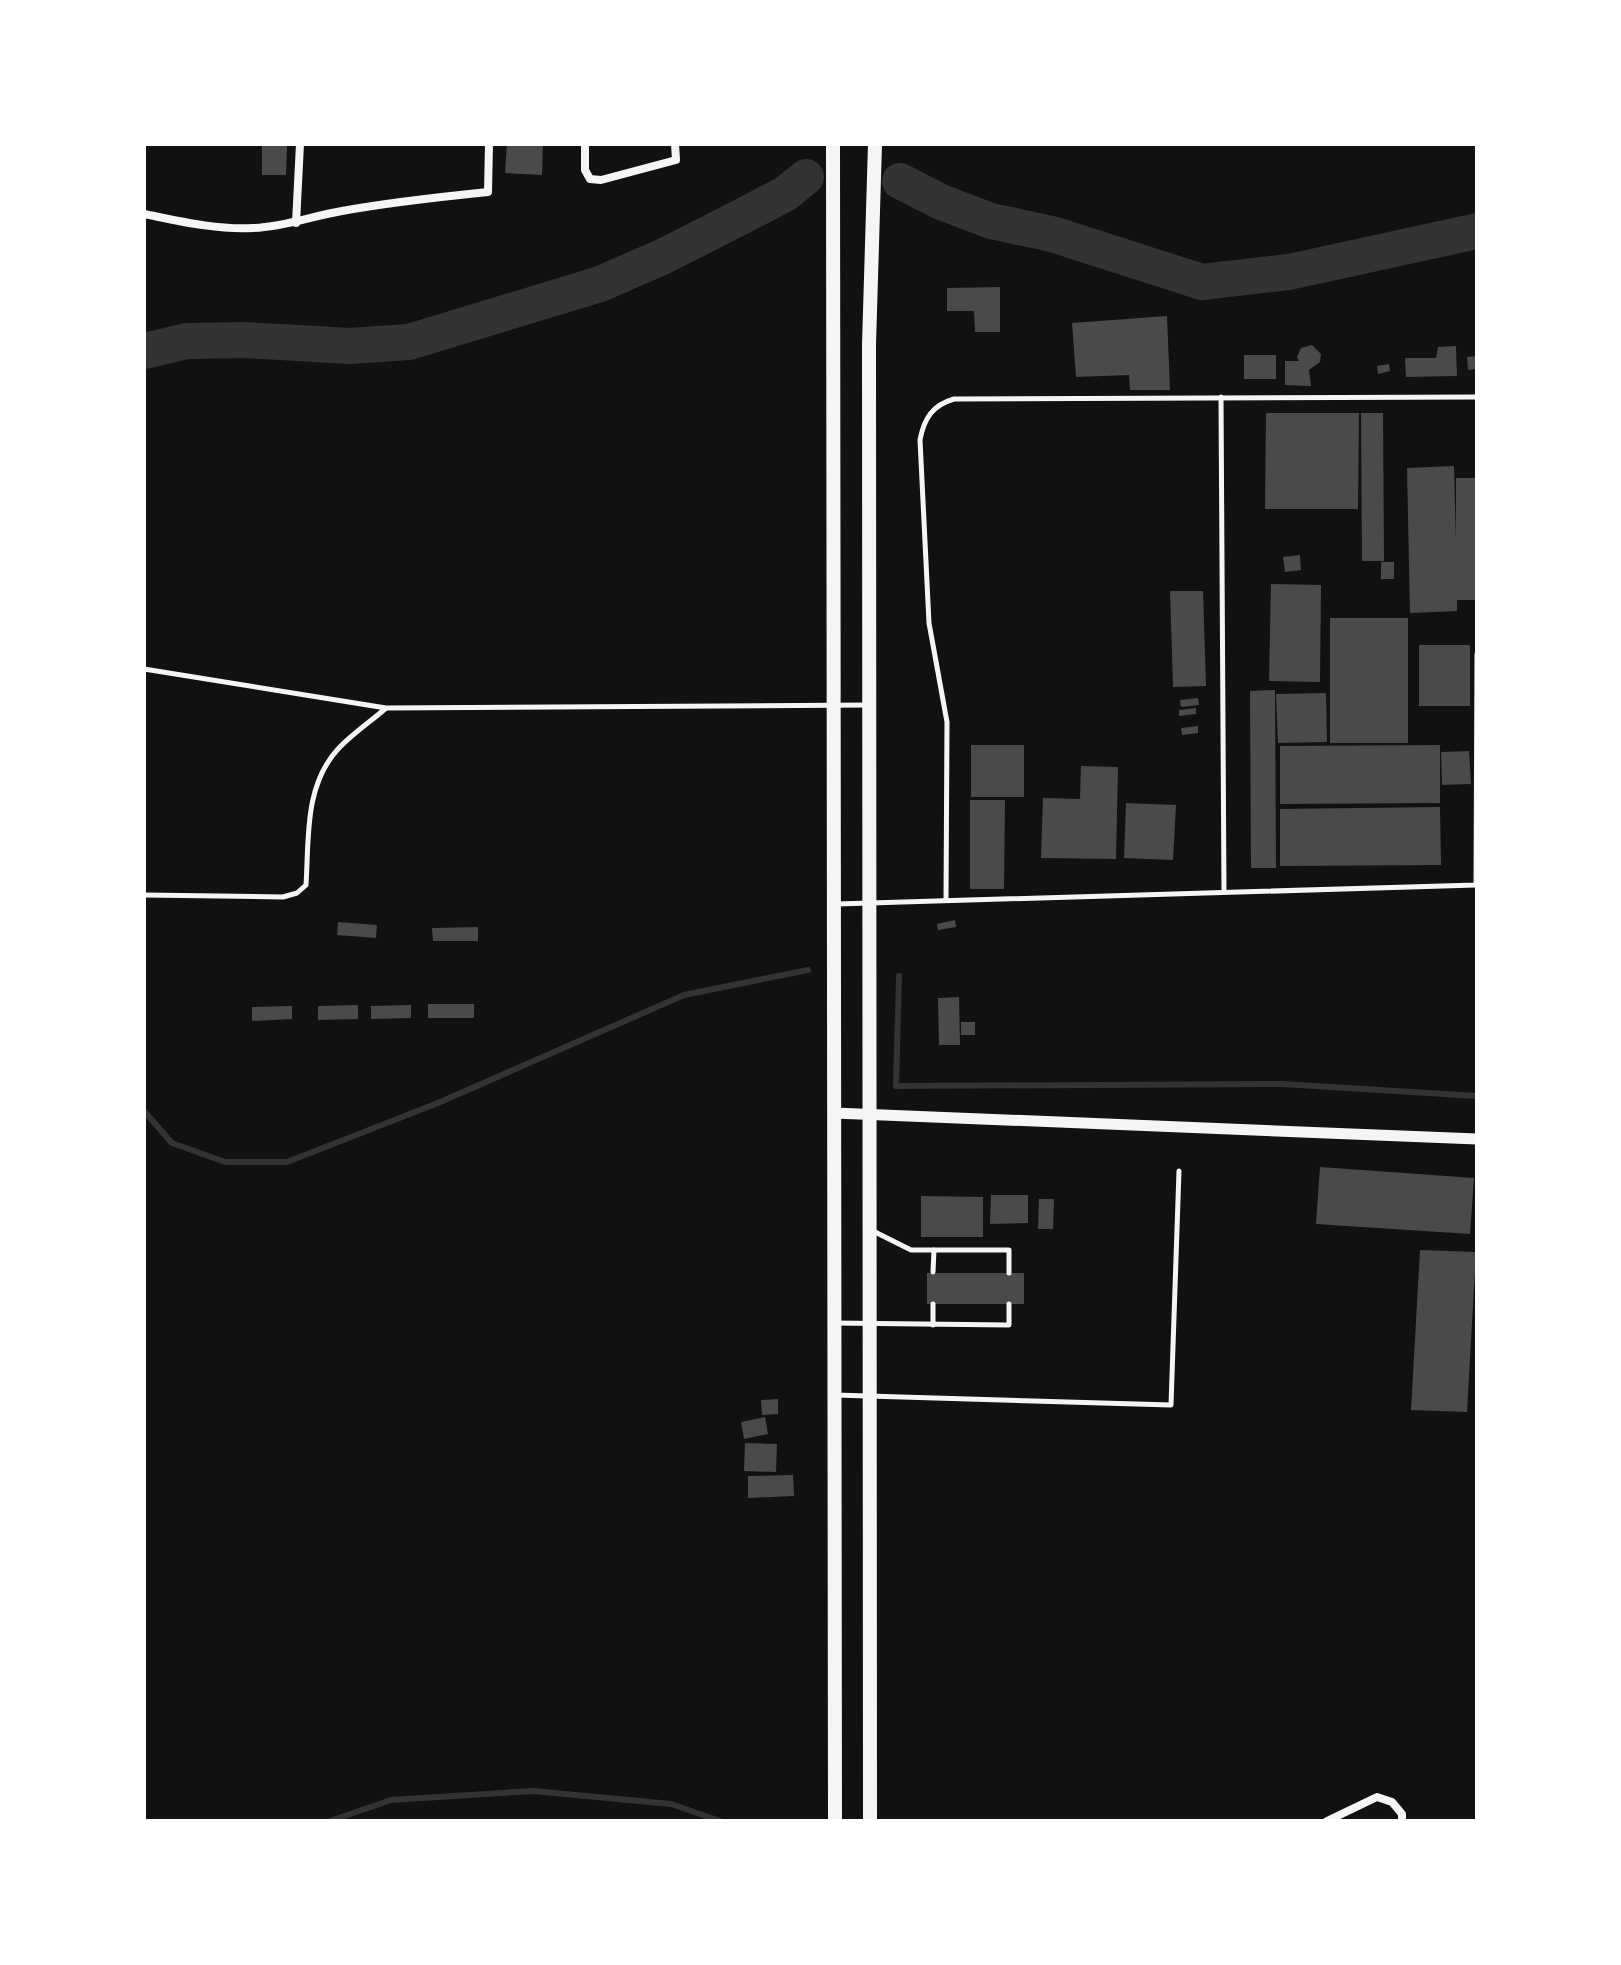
<svg xmlns="http://www.w3.org/2000/svg" width="1621" height="1965" font-family="'Open Sans',sans-serif">
	<rect width="100%" height="100%" fill="#111"/>
	<g fill="none" stroke-linecap="round" stroke-linejoin="round">
		<g stroke="#333" stroke-width="6">
			<path d="M899,976L896,1086L1282,1084L1477,1096"/>
			<path d="M144,1111L172,1143L225,1162H287L438,1103L684,995L808,970"/>
			<path d="M330,1821L391,1800L533,1791L671,1804L720,1821"/>
		</g>
		<g stroke="#333" stroke-width="36">
			<path d="M900,181L941,202L991,221L1052,234L1202,282L1289,272L1477,231"/>
			<path d="M144,351L187,341L245,340L349,346L409,342L600,284L662,257L733,221L785,194L806,177"/>
		</g>
	</g>
	<g fill="#4a4a4a">
		<path d="M507,144H543L542,175L505,173Z"/>
		<path d="M262,145L287,146L286,175H262Z"/>
		<path d="M1000,287V332H975L974,311H947V288Z"/>
		<path d="M1167,316L1170,390H1130L1129,375L1076,377L1072,323Z"/>
		<path d="M1312,345L1321,354L1320,362L1309,370L1311,386L1285,385V361H1299L1297,357L1301,348Z"/>
		<path d="M1456,346L1457,376L1406,377L1405,358H1436L1438,347Z"/>
		<rect x="1244" y="355" width="32" height="24"/>
		<path d="M1477,356V369L1468,370L1467,357Z"/>
		<path d="M1389,364L1390,371L1378,374L1377,366Z"/>
		<path d="M1266,413H1359L1358,509H1265Z"/>
		<path d="M1361,413H1383L1384,561H1362Z"/>
		<path d="M1454,466L1456,541V478H1477V600H1457V611L1410,613L1407,468Z"/>
		<path d="M1300,555L1301,570L1285,572L1283,557Z"/>
		<rect x="1381" y="562" width="13" height="17"/>
		<path d="M1271,584L1321,585L1320,682L1269,681Z"/>
		<path d="M1170,591H1203L1206,686L1173,687Z"/>
		<rect x="1330" y="618" width="78" height="125"/>
		<rect x="1419" y="645" width="51" height="61"/>
		<path d="M1275,690L1276,868H1251L1250,691Z"/>
		<path d="M1326,693L1327,742L1278,743L1276,694Z"/>
		<path d="M1198,698L1199,705L1181,707L1180,700Z"/>
		<path d="M1196,708V714L1179,716V710Z"/>
		<path d="M1198,726V733L1182,735L1181,728Z"/>
		<rect x="971" y="745" width="53" height="52"/>
		<path d="M1440,745V803L1280,804V746Z"/>
		<path d="M1469,751L1471,784L1442,785L1441,752Z"/>
		<path d="M1081,766L1118,767L1116,859L1041,858L1043,798L1080,799Z"/>
		<path d="M970,800H1005L1004,889H970Z"/>
		<path d="M1126,803L1176,805L1173,860L1124,858Z"/>
		<path d="M1440,807L1441,865L1280,866V809Z"/>
		<path d="M955,920L956,927L938,930L937,924Z"/>
		<path d="M338,922L377,925L376,938L337,935Z"/>
		<path d="M478,927V941H433L432,928Z"/>
		<path d="M959,997L960,1045H939L938,998Z"/>
		<rect x="428" y="1004" width="46" height="14"/>
		<path d="M358,1005V1019L318,1020V1006Z"/>
		<path d="M411,1005V1018L371,1019V1006Z"/>
		<path d="M292,1006V1019L252,1021V1007Z"/>
		<rect x="961" y="1022" width="14" height="13"/>
		<path d="M1320,1167L1474,1178L1470,1234L1316,1224Z"/>
		<path d="M991,1195H1028V1223L990,1224Z"/>
		<path d="M921,1196L983,1197V1237H921Z"/>
		<path d="M1039,1199H1054L1053,1229H1038Z"/>
		<path d="M1420,1250L1476,1252L1467,1412L1411,1410Z"/>
		<rect x="927" y="1273" width="97" height="31"/>
		<path d="M778,1399V1414L762,1415L761,1400Z"/>
		<path d="M765,1417L768,1434L744,1439L741,1422Z"/>
		<path d="M745,1443L777,1444L776,1472L744,1471Z"/>
		<path d="M793,1475L794,1496L748,1498V1476Z"/>
	</g>
	<g fill="none" stroke-linecap="round" stroke-linejoin="round">
		<g stroke="#f5f5f5" stroke-width="5">
			<path d="M1221,397L1224,891"/>
			<path d="M144,669L386,708L868,705"/>
			<path d="M144,895L283,897L297,893L306,885C309,839 304,786 338,749C352,734 370,722 385,709"/>
			<path d="M946,900L947,722L929,623L920,440C924,418 933,405 954,399L1477,397"/>
			<path d="M837,904L1476,885L1477,654"/>
			<path d="M873,1231L911,1250H1009V1273"/>
			<path d="M933,1272L934,1250"/>
			<path d="M933,1304V1325"/>
			<path d="M834,1323L1009,1325V1304"/>
			<path d="M835,1395L1171,1405L1179,1171"/>
		</g>
		<g stroke="#f5f5f5" stroke-width="8">
			<path d="M585,144V170L590,179L601,180L676,160L675,144"/>
			<path d="M144,214C179,221 216,230 253,228C284,227 312,216 342,211C391,202 439,197 488,192L489,144"/>
			<path d="M296,223L300,144"/>
			<path d="M1327,1821L1377,1797L1392,1802L1402,1814V1821"/>
		</g>
		<path stroke="#f5f5f5" stroke-width="11" d="M834,1113L1477,1139"/>
		<g stroke="#f5f5f5" stroke-width="14">
			<path d="M833,144L835,1821"/>
			<path d="M870,1821L869,345L875,144"/>
		</g>
	</g>
	<rect width="1621" height="1965" fill="none" stroke="#ffffff" stroke-width="292"/>
</svg>
